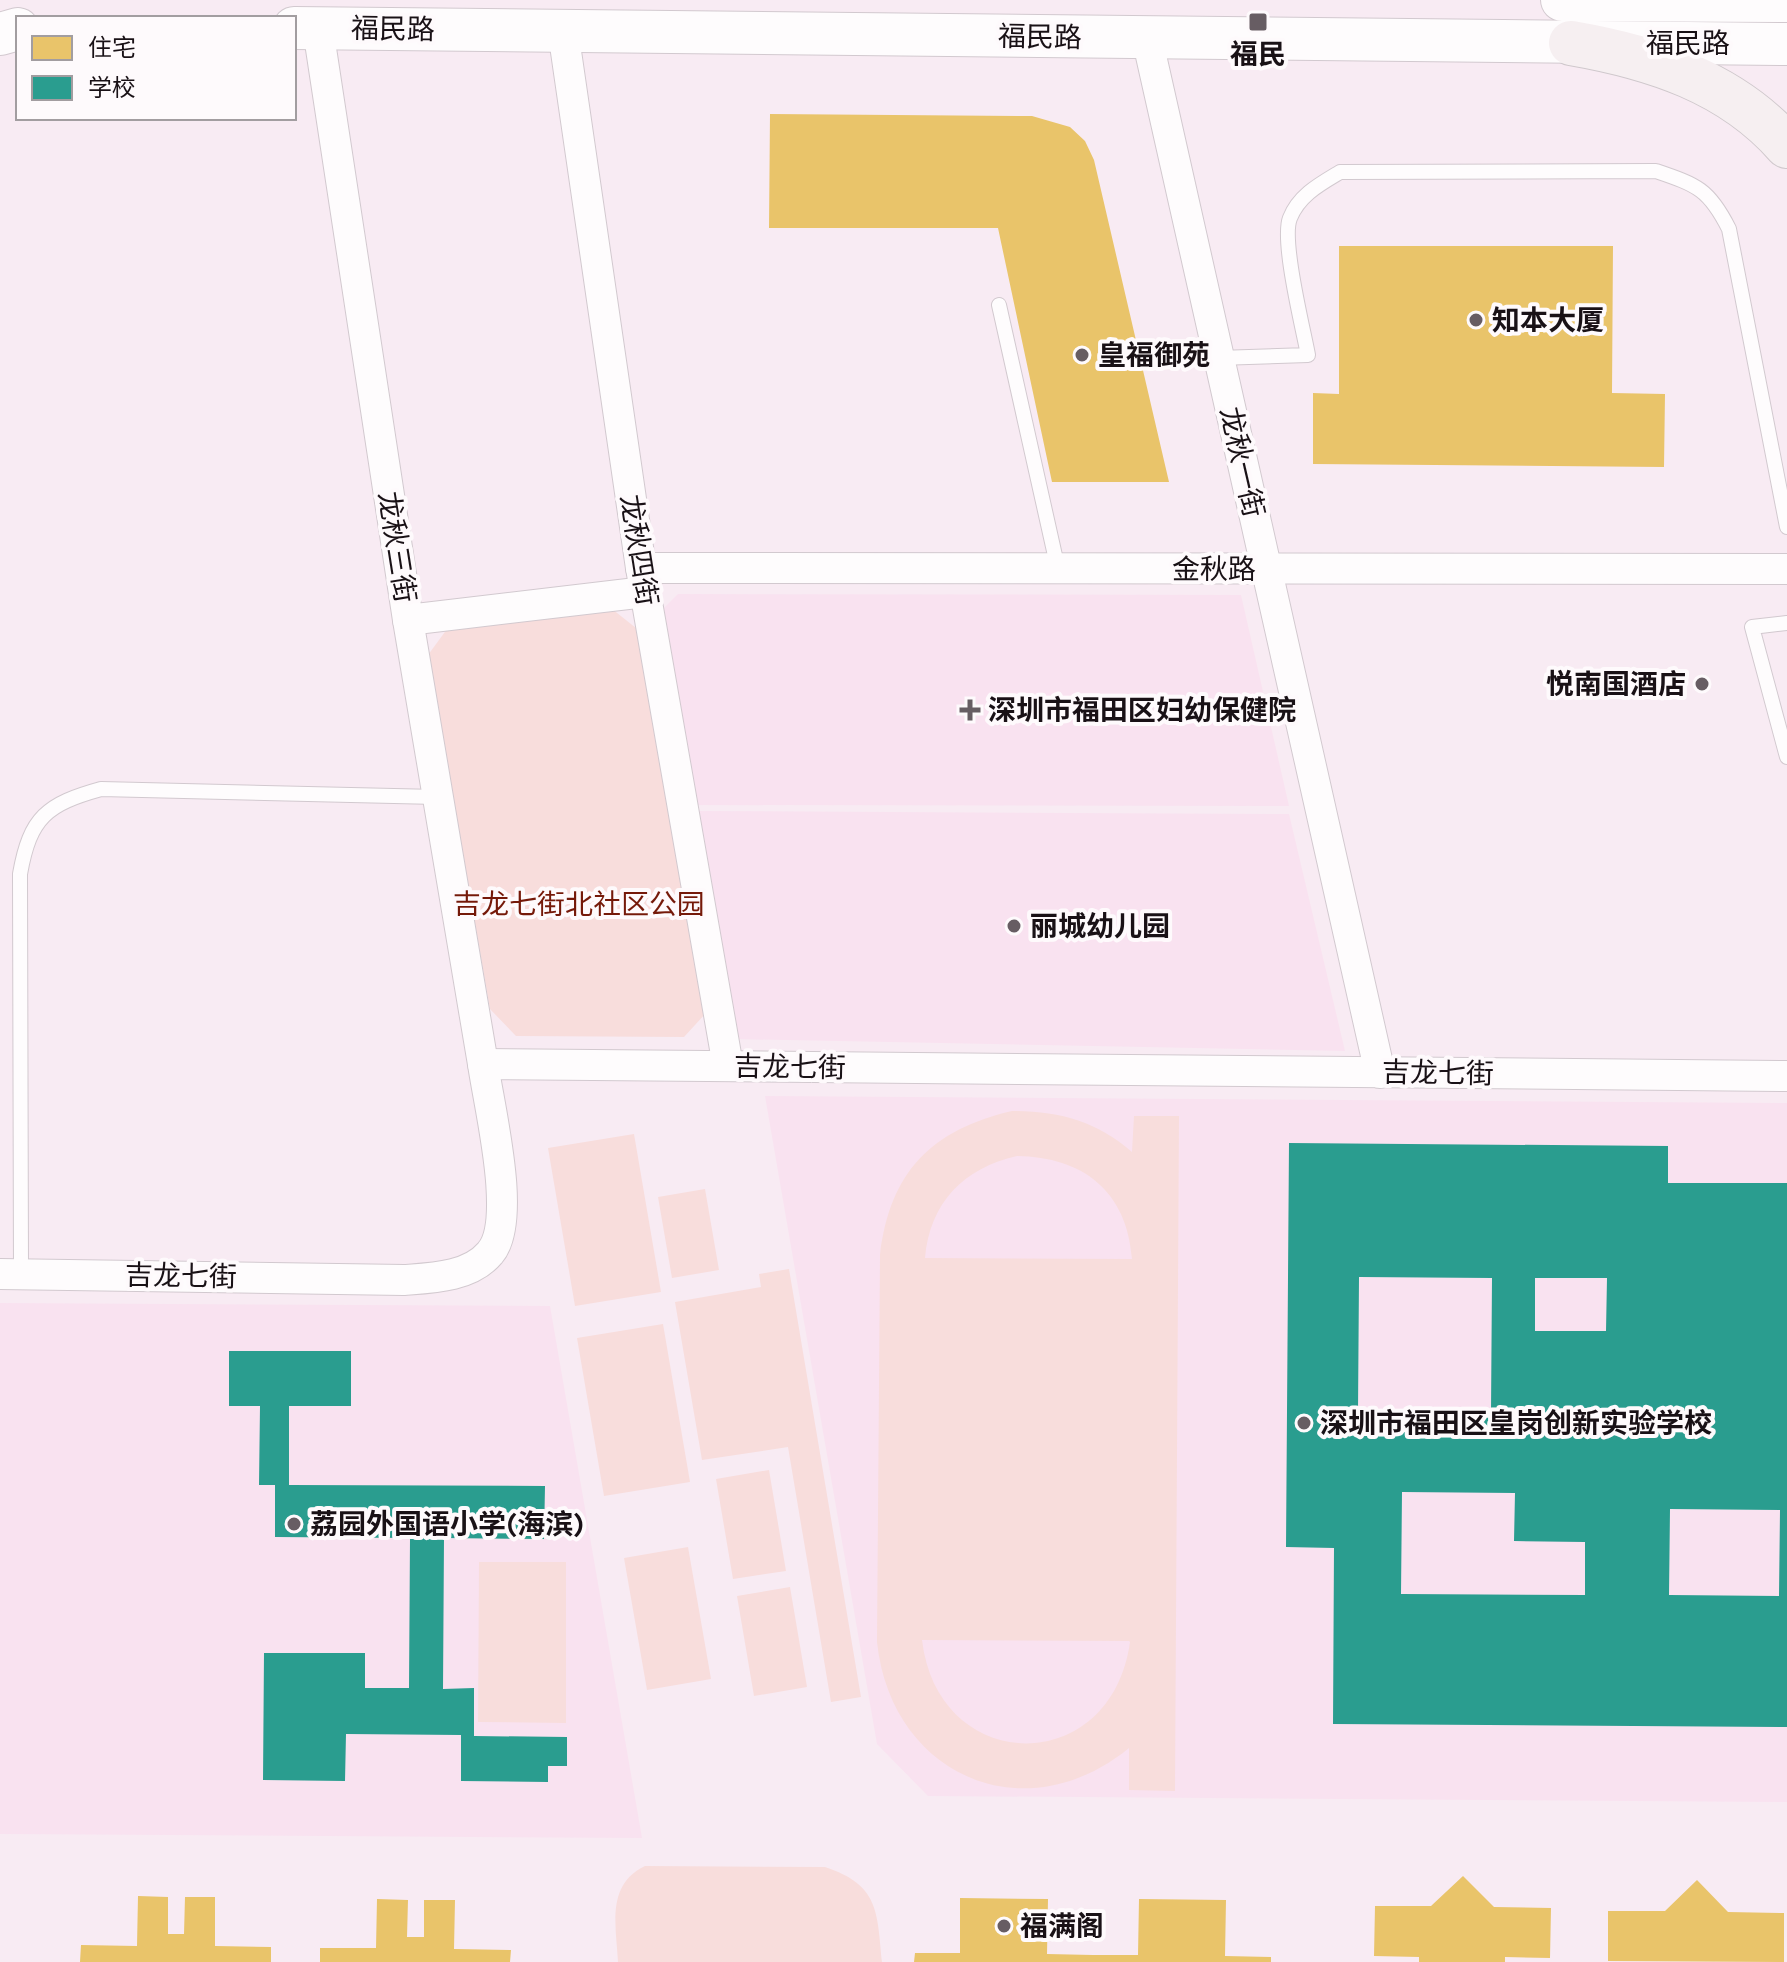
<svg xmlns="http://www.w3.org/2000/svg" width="1787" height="1962" font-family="Karla,'Noto Sans SC',sans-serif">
	<rect width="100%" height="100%" fill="#f8ebf3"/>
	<g fill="#f9e2f0">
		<path d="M678,594L1241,595L1289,806L689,805L657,615Z"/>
		<path d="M692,811L1289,814L1345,1051L732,1039Z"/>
		<path d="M765,1096L1787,1103V1802L928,1796L877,1744Z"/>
		<path d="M0,1303L550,1306L642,1838L0,1834Z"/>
	</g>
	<g fill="#f8dddc" fill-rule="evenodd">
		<path d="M607,605L636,628L706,1013L684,1037L516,1036L490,1009L428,655L450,625Z"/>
		<path d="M1012,1111C1060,1111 1096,1121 1132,1152L1134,1116H1179L1175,1791L1129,1790V1748C1024,1834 891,1775 877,1642L880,1255C890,1172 931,1130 1012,1111ZM1017,1156C1083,1157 1127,1191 1132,1259L925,1258C930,1202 964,1168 1017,1156ZM922,1640L1129,1641L1130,1642C1111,1779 938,1776 922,1640Z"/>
		<path d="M634,1134L661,1292L575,1306L548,1148Z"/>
		<path d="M705,1189L719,1270L672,1278L658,1197Z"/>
		<path d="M789,1269L861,1697L831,1702L788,1447L702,1460L675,1302L761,1287L759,1274Z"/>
		<path d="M663,1324L690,1482L604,1496L577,1338Z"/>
		<path d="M769,1470L786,1571L733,1579L716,1479Z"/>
		<path d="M688,1547L711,1679L647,1690L624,1558Z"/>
		<path d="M479,1562H566V1723L478,1722Z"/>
		<path d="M790,1587L807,1687L754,1696L737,1596Z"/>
		<path d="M645,1866L825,1867C879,1885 877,1911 882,1962H618C616,1925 606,1885 645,1866Z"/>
	</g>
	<g fill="#e9c46a">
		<path d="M770,114L1032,116L1070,127L1085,141L1094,160L1169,482H1052L998,228H769Z"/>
		<path d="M1339,246H1613L1612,393L1665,394L1664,467L1313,464V393L1339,394Z"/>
		<path d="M1463,1876L1494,1907L1551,1908L1550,1958L1505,1957V1962H1419V1957L1374,1956L1375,1906H1431Z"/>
		<path d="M1697,1880L1728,1912L1784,1913V1962L1608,1961V1911H1665Z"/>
		<path d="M138,1896L168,1897V1934H184L185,1897H215V1946L271,1947V1962H80L81,1945L137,1946Z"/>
		<path d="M960,1898L1048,1899L1047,1954L1093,1955H1138L1139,1899L1226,1900L1225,1956L1271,1957V1962H914L915,1953H960Z"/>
		<path d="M377,1899L408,1900L407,1937H424V1900H455L454,1949L511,1950L510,1962H320V1948H376Z"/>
	</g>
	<g fill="#2a9d8f" fill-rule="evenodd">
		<path d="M1289,1143L1668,1146V1183H1787V1727L1333,1724L1334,1548L1286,1547ZM1359,1277L1492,1278L1491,1412L1358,1411ZM1535,1278H1607L1606,1331H1535ZM1402,1492L1515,1493L1514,1541L1585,1542V1595L1401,1594ZM1670,1509L1780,1510L1779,1596L1669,1595Z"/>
		<path d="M229,1351H351V1406H289V1485L545,1486L544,1539L444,1538L443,1689L474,1688V1736L567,1737V1766H548V1782L461,1781V1735L346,1734L345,1781L263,1780L264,1653H365V1688H409L410,1538L275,1537V1485H259L260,1406H229Z"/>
	</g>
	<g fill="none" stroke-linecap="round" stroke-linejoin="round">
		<defs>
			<g id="service">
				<path d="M999,305L1058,569"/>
				<path d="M1218,358L1308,355C1303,328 1281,240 1290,218C1299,195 1320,184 1340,172L1656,171C1697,185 1709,189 1729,229L1787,527"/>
				<path d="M1787,623L1752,627L1787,757"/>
				<path d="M21,1274L20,874C30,817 47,804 101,789L437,797"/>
			</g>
			<g id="minor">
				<path d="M318,29L408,620L483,1064"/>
				<path d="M563,31L641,568L728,1066"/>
				<path d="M1147,38L1380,1073"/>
				<path d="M641,568L1787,569"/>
				<path d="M408,620L645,592"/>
				<path d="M0,1274L404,1280C432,1278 470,1277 490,1253C518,1221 489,1107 483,1064L1787,1076"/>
			</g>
			<g id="secondary">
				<path d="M1562,0L1787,1"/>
				<path d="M294,28L1787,44"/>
				<path d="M0,34L18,29"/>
			</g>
			<path id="primary" d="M1571,43C1652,57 1731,82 1787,146"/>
		</defs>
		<use href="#service" stroke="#d2c9cf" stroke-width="16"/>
		<use href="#minor" stroke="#d2c9cf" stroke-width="32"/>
		<use href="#secondary" stroke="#d2c9cf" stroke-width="44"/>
		<use href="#primary" stroke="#cfc8cc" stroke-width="46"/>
		<use href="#service" stroke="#fefcfd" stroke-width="14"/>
		<use href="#minor" stroke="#fefcfd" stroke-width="30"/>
		<use href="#secondary" stroke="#fefcfd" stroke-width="42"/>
		<use href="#primary" stroke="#f6eff1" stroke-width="44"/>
	</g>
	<g fill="#675d63" stroke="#fefafc" stroke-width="3">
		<rect x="1248" y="12" width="20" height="20" rx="4"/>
		<circle cx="1476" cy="320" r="8"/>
		<circle cx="1082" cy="355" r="8"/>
		<circle cx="1702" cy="684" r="8"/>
		<path d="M966 698h8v8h8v8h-8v8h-8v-8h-8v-8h8z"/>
		<circle cx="1014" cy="926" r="8"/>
		<circle cx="1304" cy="1423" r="8"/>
		<circle cx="294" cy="1524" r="8"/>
		<circle cx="1004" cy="1926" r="8"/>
	</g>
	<g text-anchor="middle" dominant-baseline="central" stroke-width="8" stroke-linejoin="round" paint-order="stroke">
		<g font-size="28" fill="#191116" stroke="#fefafc">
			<text transform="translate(393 29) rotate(1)">福民路</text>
			<text transform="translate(1040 37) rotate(1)">福民路</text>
			<text x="1688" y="43">福民路</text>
			<text transform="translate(1242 462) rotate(77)">龙秋一街</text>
			<text transform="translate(397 547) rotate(81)">龙秋三街</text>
			<text transform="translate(639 550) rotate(81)">龙秋四街</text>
			<text x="1214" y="569">金秋路</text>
			<text transform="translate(790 1067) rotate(1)">吉龙七街</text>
			<text transform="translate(1438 1073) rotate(1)">吉龙七街</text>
			<text transform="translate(181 1276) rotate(1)">吉龙七街</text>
		</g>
		<g font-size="28" font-weight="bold" fill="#191116" stroke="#fefafc" text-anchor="start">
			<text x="1258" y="54" text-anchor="middle">福民</text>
			<text x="1492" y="320">知本大厦</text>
			<text x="1098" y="355">皇福御苑</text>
			<text x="1686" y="684" text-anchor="end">悦南国酒店</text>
			<text x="988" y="710">深圳市福田区妇幼保健院</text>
			<text x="1030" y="926">丽城幼儿园</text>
			<text x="1320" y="1423">深圳市福田区皇岗创新实验学校</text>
			<text x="310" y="1524">荔园外国语小学(海滨)</text>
			<text x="1020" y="1926">福满阁</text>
		</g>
		<g font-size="28" fill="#751909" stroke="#fefafc">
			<text x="579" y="904">吉龙七街北社区公园</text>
		</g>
	</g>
	<rect x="16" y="16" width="280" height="104" fill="#fefafc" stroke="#a29da0" stroke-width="2"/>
	<rect x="32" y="36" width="40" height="24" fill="#e9c46a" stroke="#a29da0" stroke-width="2"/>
	<text x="88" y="56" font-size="24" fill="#191116">住宅</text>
	<rect x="32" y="76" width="40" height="24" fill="#2a9d8f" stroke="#a29da0" stroke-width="2"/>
	<text x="88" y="96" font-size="24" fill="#191116">学校</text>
</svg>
